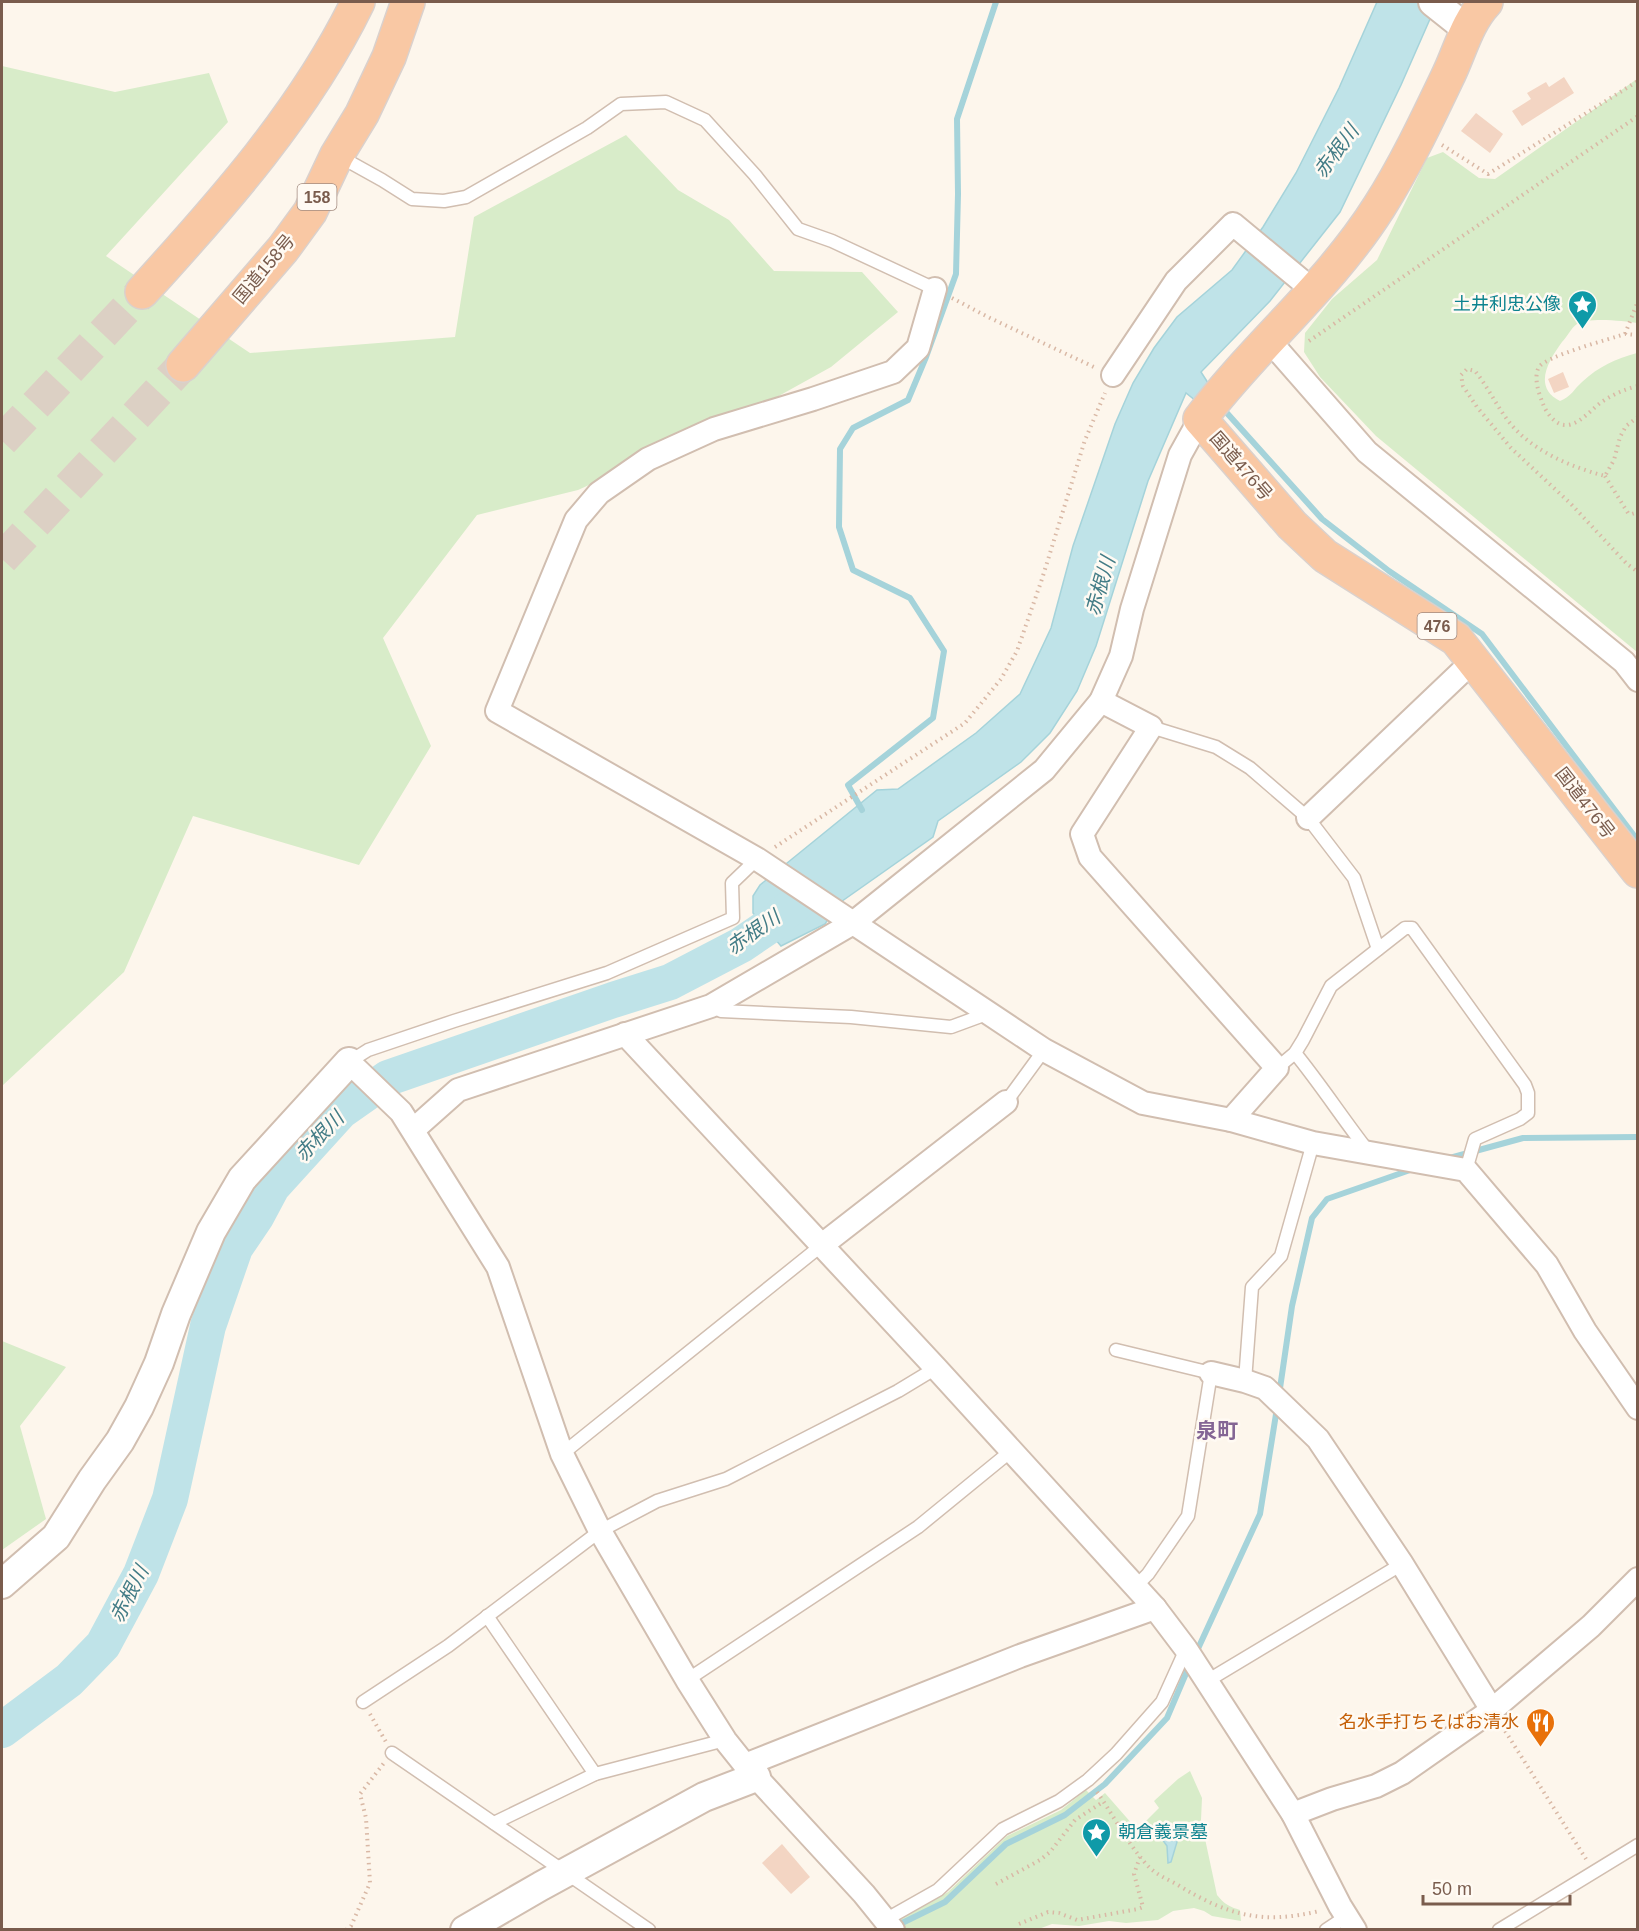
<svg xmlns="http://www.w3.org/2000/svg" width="1639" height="1931" font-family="Arial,'Noto Sans JP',sans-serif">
	<rect width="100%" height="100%" fill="#fdf6ec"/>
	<g fill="#d8ecc9">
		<path d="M2,66L115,92L209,73L228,122L106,256L250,353L455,337L474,217L626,135L678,190L729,220L774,271L862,272L898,312L831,367L748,413L578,490L477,515L383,638L431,746L359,865L193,816L124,972L2,1086Z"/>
		<path d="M1637,79V323C1624,321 1589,317 1577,324C1571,328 1567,337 1562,342C1549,360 1532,387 1560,401C1571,397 1574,389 1582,382C1599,366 1616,359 1637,353V652L1376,436L1320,377L1304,352L1305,333L1332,299L1377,260L1427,158L1443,152L1479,178L1495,179Z"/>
		<path d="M2,1341L66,1367L20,1426L46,1519L2,1550Z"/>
		<path d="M1190,1771L1202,1798L1201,1820L1217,1895C1224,1904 1230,1907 1240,1910L1241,1921L1212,1916L1204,1911L1194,1908L1173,1911L1158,1920L1126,1923L1109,1921L1079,1926L1052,1924L1036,1930L902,1929L895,1922L948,1892L1007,1836L1061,1810L1086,1790L1096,1800L1105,1793L1133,1825L1139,1828L1159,1808L1154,1801L1178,1779Z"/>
	</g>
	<g fill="#bfe3e8" stroke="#a5d3da" stroke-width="1.5">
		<path d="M1377,2H1434L1430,19L1401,85L1340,212L1270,301L1201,372L1210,386L1196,401L1186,393L1148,481L1096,646L1077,691L1050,733L1021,762L938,821L933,837L838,904L825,924L781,946L753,913V896L760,885L877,790L898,789L976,733L1020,694L1051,628L1073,546L1115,424L1133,383L1154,348L1177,317L1232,270L1263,227L1296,173L1339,88Z"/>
		<path d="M1168,1823L1177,1831V1842L1171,1862L1168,1863L1167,1846L1155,1829L1160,1824Z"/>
	</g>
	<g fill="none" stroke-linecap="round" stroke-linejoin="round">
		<g stroke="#a5d3da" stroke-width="6">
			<path d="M1226,412L1322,519L1389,571L1482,634L1638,841"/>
			<path d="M862,810L848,785L933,718L944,651L910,598L853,570L839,527L840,449L853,428L908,400L926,357L956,274L958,194L957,119L996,2"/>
			<path d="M1446,1159L1523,1138L1638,1137"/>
			<path d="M1279,1395L1292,1306L1312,1218L1327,1199L1413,1169"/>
			<path d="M1196,1653L1260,1514L1277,1408"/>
			<path d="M896,1926L945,1902L1006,1844L1065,1815L1105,1784L1167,1718L1190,1664"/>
		</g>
		<path stroke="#bfe3e8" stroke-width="36" d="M2,1730L69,1680L103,1645L141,1574L170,1499L208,1326L235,1248L256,1217L272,1187L341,1111L388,1078L613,1000L670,982L741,945L766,928L805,896"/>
	</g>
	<g fill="#f3d5c3">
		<path d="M1564,77L1574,93L1522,126L1512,111L1531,99L1527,93L1546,82L1549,87Z"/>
		<path d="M1476,113L1503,134L1490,153L1461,131Z"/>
		<path d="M1563,372L1569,387L1554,393L1548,379Z"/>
		<path d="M782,1844L810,1877L791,1894L762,1863Z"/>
	</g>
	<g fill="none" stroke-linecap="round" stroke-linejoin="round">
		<g stroke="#dcd0c4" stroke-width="33" stroke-dasharray="33 16" stroke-linecap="butt">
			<path d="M2,441L142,292"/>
			<path d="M2,559L183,365"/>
		</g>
		<defs>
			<g id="service">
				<path d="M337,155L382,180L412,199L444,201L466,197L587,128L621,104L666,102L705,120L755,175L798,229L832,241L935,289"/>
				<path d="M1151,727L1216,747L1250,768L1308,818L1354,878L1378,949"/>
				<path d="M711,1006L721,1011L851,1017L951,1027L989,1013"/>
				<path d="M1295,1053C1321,1085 1343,1119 1368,1151"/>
				<path d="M349,1062L368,1050L454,1021L607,973L733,918L732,883L757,859"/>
				<path d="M1277,1068L1295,1053L1303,1040L1331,986L1405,928H1412L1525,1085L1528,1093V1113L1520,1119L1475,1139L1466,1170"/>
				<path d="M1006,1102L1044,1050"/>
				<path d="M1116,1350L1211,1373L1188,1516L1148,1574L1136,1586"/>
				<path d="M1245,1381L1252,1287L1281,1256L1313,1143"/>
				<path d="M562,1454L822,1245"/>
				<path d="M487,1616L595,1774"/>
				<path d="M687,1680L918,1527L1011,1451"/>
				<path d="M1207,1681L1402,1564"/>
				<path d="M363,1702L448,1646L600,1531L657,1501L726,1479L898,1391L936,1368"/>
				<path d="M392,1753L649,1930"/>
				<path d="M494,1823L595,1774L725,1740"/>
				<path d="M885,1920L938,1890L1003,1829L1059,1801L1088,1780L1116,1754L1162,1702L1186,1649"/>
				<path d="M1326,1930L1347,1916"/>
				<path d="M1499,1930L1638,1845"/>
			</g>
			<g id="minor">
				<path d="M935,289L918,348L893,372L813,399L714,429L648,459L599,493L576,520L497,711L757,859L1044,1050L1143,1103L1231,1120L1313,1143L1466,1170L1547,1265L1585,1331L1638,1408"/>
				<path d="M1268,339L1367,452L1624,662L1638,680"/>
				<path d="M1113,375L1176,281L1233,224L1314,291"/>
				<path d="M1101,701L1151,727L1082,834L1090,857L1277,1068L1231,1120"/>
				<path d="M1308,818L1474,660"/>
				<path d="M625,1034L936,1368L1155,1608L1186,1649L1293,1814L1340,1906L1355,1930"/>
				<path d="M349,1062L401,1112L498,1267L562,1454L600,1531L687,1680L725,1740L745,1765L864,1894L893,1930"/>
				<path d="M413,1130L458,1090L711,1006L853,923L1044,770L1101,701L1121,656L1132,609L1180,455L1200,419"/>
				<path d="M822,1245L1006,1102"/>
				<path d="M1211,1373L1245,1381L1265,1388L1318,1439L1402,1564L1492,1710"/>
				<path d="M745,1765L1020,1656L1155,1608"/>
				<path d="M1293,1814L1332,1799L1376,1786L1402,1773L1492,1710L1591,1626L1638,1579"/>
			</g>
			<g id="tertiary">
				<path d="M1433,2L1467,29"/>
				<path d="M2,1584L56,1537L92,1480L120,1441L139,1407L159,1363L176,1314L211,1232L242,1179L349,1062"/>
				<path d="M465,1930L541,1886L704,1797L756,1777"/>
			</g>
			<g id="trunk">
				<path d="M1486,2C1466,23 1460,52 1447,78C1426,122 1405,166 1379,207C1329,286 1256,345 1200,419L1292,525L1325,556L1456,639L1638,871"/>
				<path d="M142,292C223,203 305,111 358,2"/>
				<path d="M183,365L283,249L310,212L337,155L362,114L389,57L408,2"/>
			</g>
		</defs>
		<use href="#service" stroke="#d1beb0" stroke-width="15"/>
		<use href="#minor" stroke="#d1beb0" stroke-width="26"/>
		<use href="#tertiary" stroke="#d1beb0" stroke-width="32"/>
		<use href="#trunk" stroke="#dad1cd" stroke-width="36"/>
		<g stroke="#d9b8a5" stroke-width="4" stroke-dasharray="1.5 4.5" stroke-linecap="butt">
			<path d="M1442,145L1488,174L1638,81"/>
			<path d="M952,298L990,318L1096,368"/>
			<path d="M1625,334L1638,301"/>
			<path d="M1638,335L1625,334C1610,339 1546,356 1539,367C1533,377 1539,394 1543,404C1546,412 1555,425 1565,425C1579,426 1592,408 1603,401C1614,394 1625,389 1638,386"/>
			<path d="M1309,341L1638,116"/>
			<path d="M1638,417L1626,426L1620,437L1614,460L1605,476C1571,467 1532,451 1509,422C1496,405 1488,387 1475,371L1467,369L1461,375L1463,386L1477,407L1511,448L1571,504L1627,564L1638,572"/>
			<path d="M1605,476L1628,513L1632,514L1638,512"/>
			<path d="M775,847L965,723L1001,679L1017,651L1042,579L1085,440L1105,393"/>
			<path d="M370,1714L386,1742"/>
			<path d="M1502,1726L1586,1859"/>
			<path d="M1097,1792C1114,1816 1127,1843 1147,1865C1155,1874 1167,1879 1178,1885C1227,1915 1262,1925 1319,1911"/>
			<path d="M996,1884L1040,1860L1050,1852L1075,1820L1103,1802"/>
			<path d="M1019,1924L1048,1912L1059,1913L1077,1920L1138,1909L1143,1907L1134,1874L1140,1857"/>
			<path d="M346,1930L351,1926L370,1883L366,1818L360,1794L384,1763"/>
		</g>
		<use href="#service" stroke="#fff" stroke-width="12"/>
		<use href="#minor" stroke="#fff" stroke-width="22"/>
		<use href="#tertiary" stroke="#fff" stroke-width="28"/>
		<use href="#trunk" stroke="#f9c8a4" stroke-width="33"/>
	</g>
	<defs>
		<symbol id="sight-pin" viewBox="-11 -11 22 30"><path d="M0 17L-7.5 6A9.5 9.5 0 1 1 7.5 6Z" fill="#0f9aa8" stroke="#fffaf3"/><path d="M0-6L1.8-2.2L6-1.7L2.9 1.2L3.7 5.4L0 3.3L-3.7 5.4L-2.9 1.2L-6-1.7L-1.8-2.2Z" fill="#fff"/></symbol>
		<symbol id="restaurant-pin" viewBox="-11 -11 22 30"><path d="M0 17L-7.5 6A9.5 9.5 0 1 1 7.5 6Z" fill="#e8710a" stroke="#fffaf3"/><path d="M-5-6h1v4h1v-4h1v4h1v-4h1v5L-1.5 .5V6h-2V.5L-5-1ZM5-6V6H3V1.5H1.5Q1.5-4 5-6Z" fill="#fff"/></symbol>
	</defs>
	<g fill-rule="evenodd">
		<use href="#sight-pin" x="1566" y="288" width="33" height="45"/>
		<use href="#restaurant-pin" x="1524" y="1706" width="33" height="45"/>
		<use href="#sight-pin" x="1080" y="1816" width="33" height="45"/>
	</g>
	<g text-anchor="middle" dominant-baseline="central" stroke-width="5" stroke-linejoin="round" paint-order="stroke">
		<g fill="#fffaf3" stroke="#a28b7f" stroke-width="1.5">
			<rect x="297.5" y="184" width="39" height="26" rx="4.5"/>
			<rect x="1417.5" y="613" width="39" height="26" rx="4.5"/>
		</g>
		<g font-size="16" font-weight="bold" fill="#7a5c4d">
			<text x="317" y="197">158</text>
			<text x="1437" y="626">476</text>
		</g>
		<g font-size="18" fill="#7a5c4d" stroke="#fffaf3">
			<text transform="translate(264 269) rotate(-50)">国道158号</text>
			<text transform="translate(1241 466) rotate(49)">国道476号</text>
			<text transform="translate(1585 803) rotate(52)">国道476号</text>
		</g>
		<g font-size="18" fill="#0d838f" stroke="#fffaf3" text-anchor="end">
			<text x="1561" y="304">土井利忠公像</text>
			<text x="1118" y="1832" text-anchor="start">朝倉義景墓</text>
		</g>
		<g font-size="18" fill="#c56008" stroke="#fffaf3" text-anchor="end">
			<text x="1519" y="1722">名水手打ちそばお清水</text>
		</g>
		<g font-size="20" font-style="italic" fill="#437c86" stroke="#fffaf3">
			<text transform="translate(1336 151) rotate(-53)">赤根川</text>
			<text transform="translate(1100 586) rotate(-74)">赤根川</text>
			<text transform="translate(753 932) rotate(-35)">赤根川</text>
			<text transform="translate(319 1136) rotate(-46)">赤根川</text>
			<text transform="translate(129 1594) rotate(-63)">赤根川</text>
		</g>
		<g font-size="21" font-weight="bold" fill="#846695" stroke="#fffaf3">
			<text x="1217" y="1430">泉町</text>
		</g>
	</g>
	<rect width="1639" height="1931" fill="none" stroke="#7a5c4d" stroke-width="6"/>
	<path d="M1423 1895v9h147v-9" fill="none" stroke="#7a5c4d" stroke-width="3"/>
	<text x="1432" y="1895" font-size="18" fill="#7a5c4d" stroke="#fffaf3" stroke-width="4.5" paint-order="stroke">50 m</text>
</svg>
